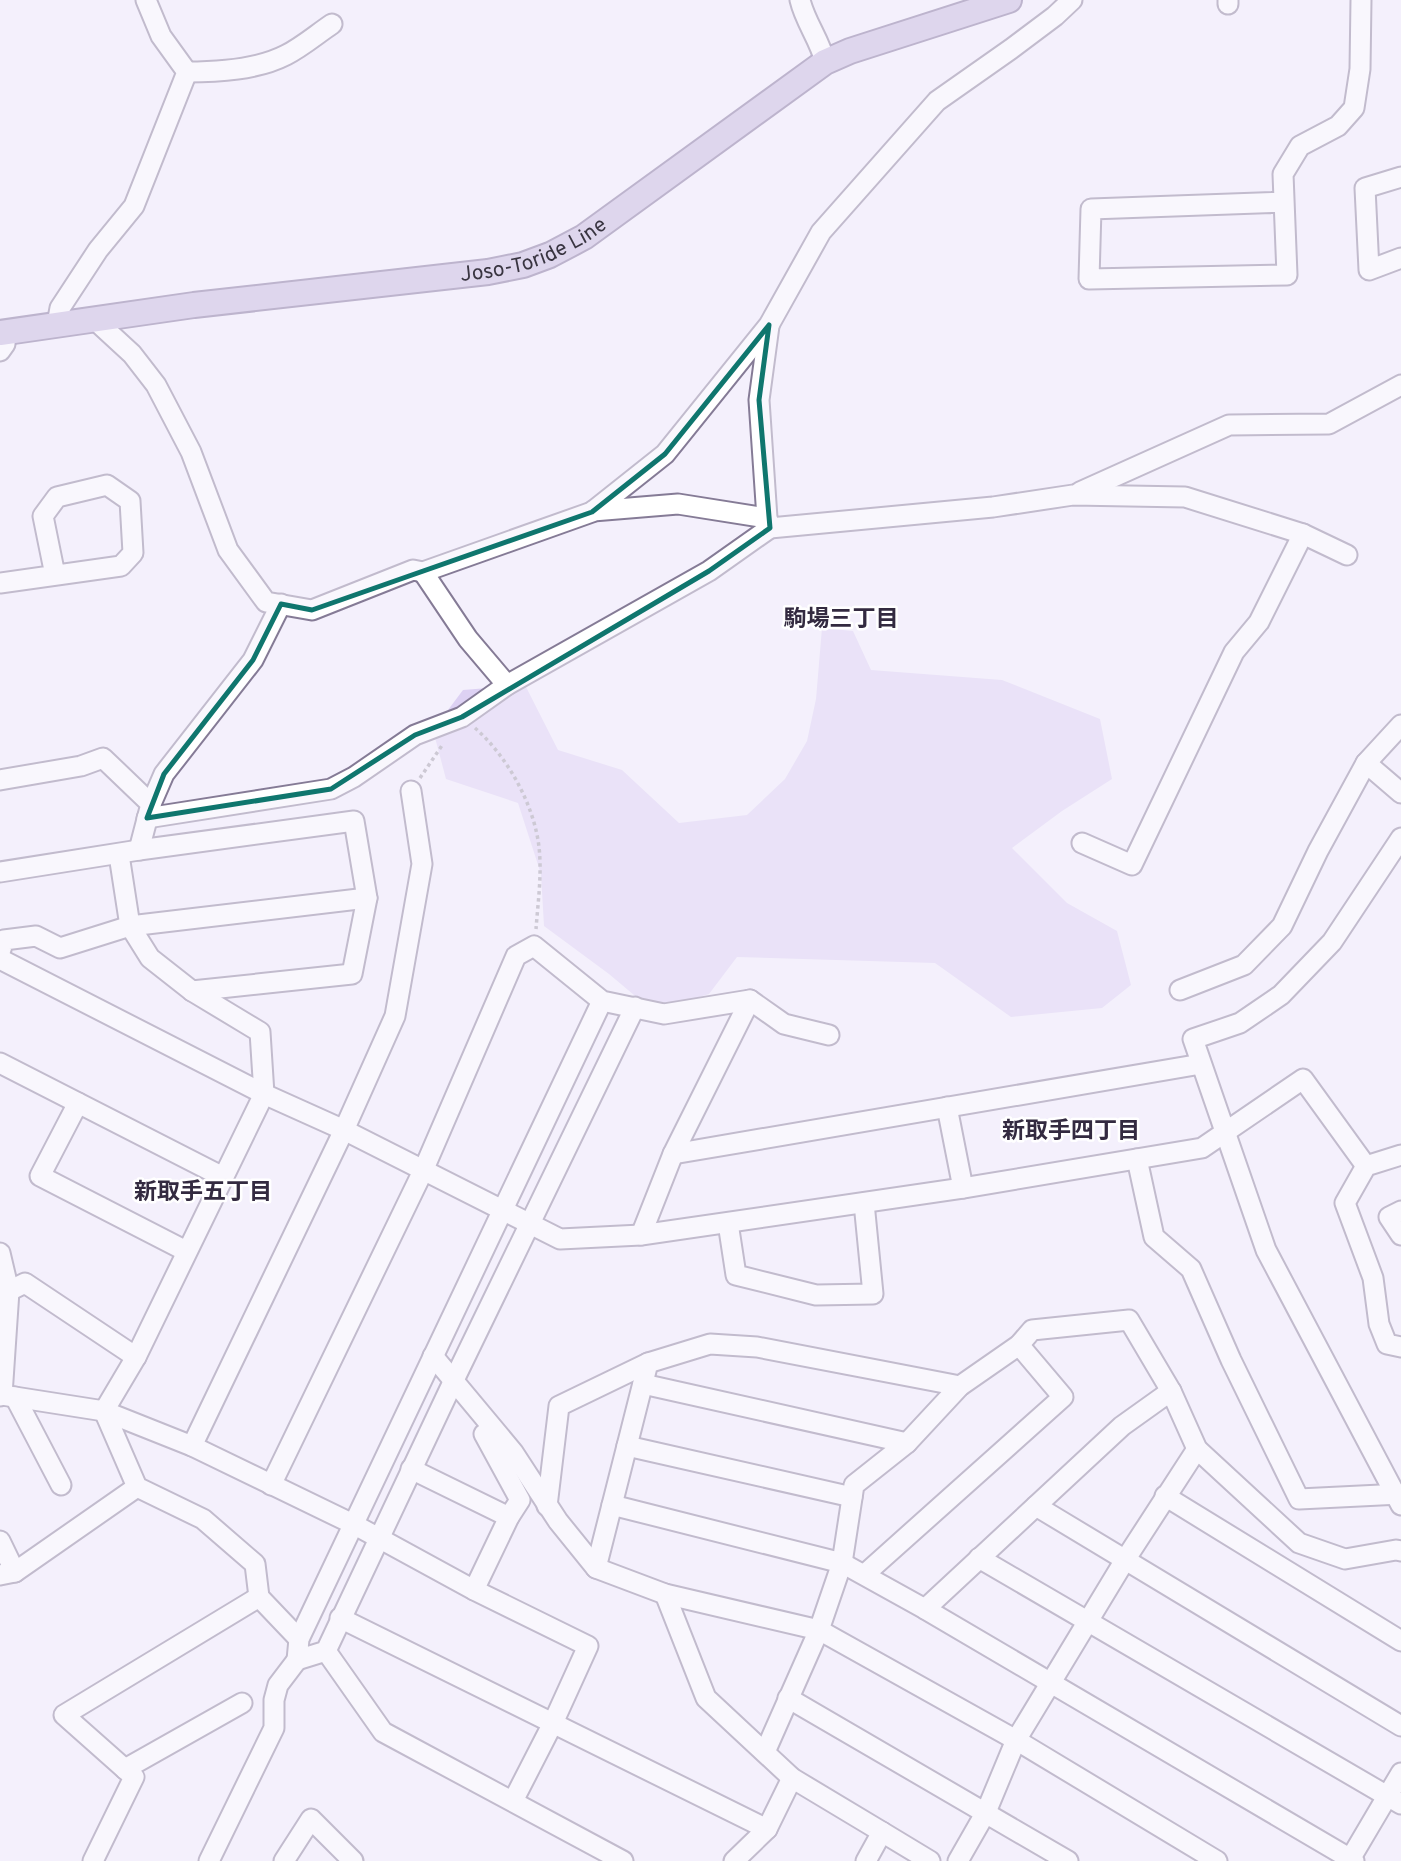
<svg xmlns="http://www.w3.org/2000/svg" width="1401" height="1861" font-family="Overpass,'Noto Sans JP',sans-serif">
	<rect width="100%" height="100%" fill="#f4f0fc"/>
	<path fill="#ddd1f3" d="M822,628L853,631L871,670L1002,680L1100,719L1112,779L1062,811L1012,848L1067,903L1117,931L1131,985L1102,1008L1011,1017L935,963L737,957L709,994L653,1011L609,974L544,926L541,874L518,803L446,779L433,730L463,690L525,685L558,750L622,770L679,823L747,815L785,779L807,741L816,699Z"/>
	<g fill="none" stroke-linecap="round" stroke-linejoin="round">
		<defs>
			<g id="minor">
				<path d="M800,0C805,22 820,40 825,62"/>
				<path d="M1228,4V0"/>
				<path d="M187,72C218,72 257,70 286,55C302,47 317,34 332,24"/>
				<path d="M1401,177L1365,188L1369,270L1401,258"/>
				<path d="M1284,202L1091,209L1089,279L1287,275L1283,174L1300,146L1338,126L1354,108L1360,69L1361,0"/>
				<path d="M94,319L132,354L156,385L191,452L228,550L266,602L312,610L413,570L423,572L592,512L665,454L769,325L821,232L937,101L1011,49L1055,16L1072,0"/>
				<path d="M57,324L60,308L98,250L134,206L187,72L161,36L146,0"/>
				<path d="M769,326L759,400L767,518L770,528L993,507L1073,495L1185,497L1303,534L1347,555"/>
				<path d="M0,351L5,344L6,332"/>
				<path d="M1080,492L1229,425L1329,424L1401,385"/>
				<path d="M593,511L678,504L767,518"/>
				<path d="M423,572L468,639L507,685"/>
				<path d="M0,583L121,566L133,553L130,501L107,485L57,497L43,516L55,575"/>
				<path d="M1366,763L1401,793"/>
				<path d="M0,780L81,766L103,758L151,804L139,850"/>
				<path d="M151,804L164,774L253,660L281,604"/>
				<path d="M147,818L331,789L354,777L415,735L462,717L507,685L709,571L770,528"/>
				<path d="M1401,838L1332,942L1281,995L1240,1023L1193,1039L1266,1250L1401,1505"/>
				<path d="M1082,843L1132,865L1234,652L1259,622L1303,534"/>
				<path d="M119,855L130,926L367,898"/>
				<path d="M0,872L139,850L354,821L367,898L352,974L192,991"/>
				<path d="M0,952L4,940L36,936L60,948L130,926L150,958L192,991L260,1032L264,1094L136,1357L104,1411L137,1487L203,1519L255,1564L259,1597L299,1639"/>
				<path d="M0,959L264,1094L344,1130L560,1239L641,1235L963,1188L1202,1148L1303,1079L1366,1166"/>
				<path d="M1180,990L1244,965L1282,926L1318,851L1366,763L1401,725"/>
				<path d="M602,1001L299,1639L297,1660L326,1651L454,1380L635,1007"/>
				<path d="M0,1063L223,1177"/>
				<path d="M78,1103L40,1176L186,1251"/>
				<path d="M947,1107L963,1188"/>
				<path d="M673,1154L1201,1064"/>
				<path d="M1401,1155L1366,1166L1345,1203L1373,1278L1379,1324L1387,1344L1401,1347"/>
				<path d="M1137,1159L1154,1237L1191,1269L1231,1360L1299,1499L1401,1494"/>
				<path d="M1401,1211L1389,1217L1401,1235"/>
				<path d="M728,1223L736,1275L816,1295L873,1294L864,1203"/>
				<path d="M641,1235L673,1154L750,1000L784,1024L829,1035"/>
				<path d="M0,1253L9,1291L2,1395L0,1396"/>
				<path d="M9,1291L25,1283L136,1357"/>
				<path d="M433,1356L513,1452L558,1521L596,1568L665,1594L819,1630L1016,1740L1217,1861"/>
				<path d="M643,1384L907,1443"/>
				<path d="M2,1395L104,1411L192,1446L353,1524L474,1590L588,1646L553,1723L513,1801"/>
				<path d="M15,1397L61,1485"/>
				<path d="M192,1446L344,1130L395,1016L422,864L411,791"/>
				<path d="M627,1446L852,1497"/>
				<path d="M411,1469L509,1517"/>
				<path d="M271,1485L423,1171L516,956L534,946L602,1001L664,1014L750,1000"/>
				<path d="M1165,1496L1401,1641"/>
				<path d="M612,1505L842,1563L925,1609L1354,1861"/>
				<path d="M547,1506L559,1406L648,1363"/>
				<path d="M1036,1506L1401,1726"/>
				<path d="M0,1541L15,1572"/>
				<path d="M979,1558L1401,1804"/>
				<path d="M596,1568L648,1363L710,1344L757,1347L960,1386"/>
				<path d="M865,1574L1063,1397L1019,1345"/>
				<path d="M0,1575L15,1572L137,1487"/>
				<path d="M474,1590L509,1517L520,1500L484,1434"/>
				<path d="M665,1594L706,1698L792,1778L882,1832L866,1861"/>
				<path d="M925,1609L1122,1426L1171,1391"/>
				<path d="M340,1618L767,1829"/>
				<path d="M326,1651L383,1732L623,1861"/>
				<path d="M788,1698L1068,1861"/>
				<path d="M765,1752L819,1630L842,1563L854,1485L907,1443L960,1386L1019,1345L1032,1330L1129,1320L1171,1391L1197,1449L1299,1543L1345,1559L1396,1550L1401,1551"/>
				<path d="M125,1769L242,1703"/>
				<path d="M882,1832L930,1861"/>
				<path d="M93,1861L134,1777L64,1715L259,1597"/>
				<path d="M209,1861L274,1728V1700L278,1685L297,1660"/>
				<path d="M284,1861L311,1819L353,1861"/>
				<path d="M734,1861L767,1829L792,1778"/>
				<path d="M958,1861L986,1812L1016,1740L1125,1560L1197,1449"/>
				<path d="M1349,1861L1401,1773"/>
			</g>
			<g id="major">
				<path id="s1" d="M0,333L194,305L488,272L523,265L550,255L584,237L825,62L850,51L1009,0"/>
			</g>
		</defs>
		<use href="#minor" stroke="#857b96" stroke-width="23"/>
		<use href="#major" stroke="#7a6a96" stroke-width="28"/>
		<g stroke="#9d99a5" stroke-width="3.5" stroke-dasharray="3.5 3.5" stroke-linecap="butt">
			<path d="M475,728C507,756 534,804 539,847C542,874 538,902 536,929"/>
			<path d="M420,778L443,744"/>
		</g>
		<use href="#minor" stroke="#fff" stroke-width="19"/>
		<use href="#major" stroke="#c4b6db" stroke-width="24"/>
	</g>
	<path d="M0 0H1401V1861H0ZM769,325L759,400L770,528L709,571L462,717L415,735L331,789L147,818L164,774L253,660L281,604L312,610L592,512L665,454Z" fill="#f4f0fc" fill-opacity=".55" fill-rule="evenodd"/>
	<path fill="none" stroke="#0f766e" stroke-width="5" stroke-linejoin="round" d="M769,325L759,400L770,528L709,571L462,717L415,735L331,789L147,818L164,774L253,660L281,604L312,610L592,512L665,454Z"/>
	<g text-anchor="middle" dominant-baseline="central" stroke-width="5" stroke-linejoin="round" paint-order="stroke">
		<g font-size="21" fill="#393541" stroke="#fff">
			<text stroke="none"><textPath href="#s1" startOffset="542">Joso-Toride Line</textPath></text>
		</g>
		<g font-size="23" font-weight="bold" fill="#332a40" stroke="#fff">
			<text x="841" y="620">駒場三丁目</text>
			<text x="1071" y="1132">新取手四丁目</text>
			<text x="203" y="1193">新取手五丁目</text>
		</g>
	</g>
</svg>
